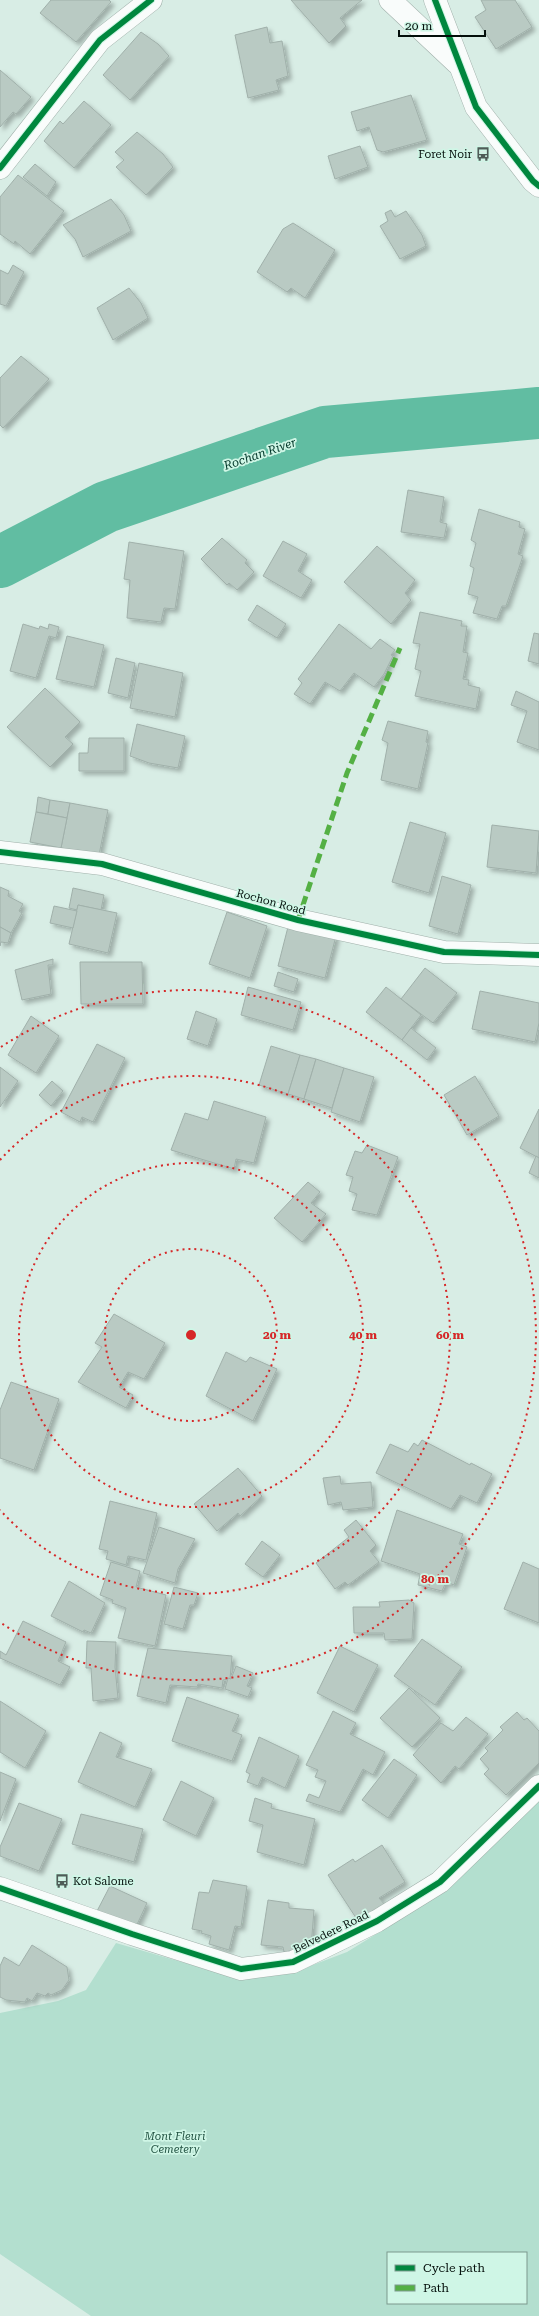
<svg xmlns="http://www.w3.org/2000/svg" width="539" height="2316" font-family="'Roboto Serif',serif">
	<defs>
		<filter id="shadow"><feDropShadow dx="3.5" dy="3.5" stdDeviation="2" flood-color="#0004"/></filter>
	</defs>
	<rect width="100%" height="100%" fill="#d8ede5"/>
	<path fill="#b3dfcf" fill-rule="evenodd" d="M539,1800V2316H91L0,2254V2013L58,2001L86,1990L116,1943L230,1976L297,1971L347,1952L446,1891ZM388,2253H526V2303H388Z"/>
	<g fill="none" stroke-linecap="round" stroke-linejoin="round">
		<path stroke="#61bda2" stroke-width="52" d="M0,562L106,507L325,432L539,413"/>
	</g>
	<g fill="#b9cac3" stroke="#a0b0aa" filter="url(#shadow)">
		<path d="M51,0H109L111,2L76,42L40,13Z"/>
		<path d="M291,0H362L340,18L346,26L329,43Z"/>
		<path d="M481,0H515L532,27L496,49L475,17L486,10Z"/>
		<path d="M267,27L270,43L282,41L288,76L276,80L279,90L248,98L235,35Z"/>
		<path d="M141,32L158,44L169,56L130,100L103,75Z"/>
		<path d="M0,70L31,97L16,114L13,112L0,127Z"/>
		<path d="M411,95L427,140L383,152L377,150L369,127L357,131L351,112Z"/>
		<path d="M84,101L111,125L74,168L44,141L60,121L63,124Z"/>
		<path d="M137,132L163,154L173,167L146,195L116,167L124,160L115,152Z"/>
		<path d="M360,146L368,167L335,179L328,156Z"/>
		<path d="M35,164L56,182L47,196L23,177Z"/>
		<path d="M18,175L64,211L30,254L15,241L14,244L0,234V197Z"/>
		<path d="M111,199L124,215L131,231L83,257L75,239L63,225Z"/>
		<path d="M391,210L395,217L406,211L422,235L426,246L400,259L380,226L388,221L385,213Z"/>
		<path d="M293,223L335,250L305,298L291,288L287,292L257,272L283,229Z"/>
		<path d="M13,265L24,272L6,306L0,304V270L8,274Z"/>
		<path d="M129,288L141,303L148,318L113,340L97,308Z"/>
		<path d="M21,356L49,379L3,428L0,425V378Z"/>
		<path d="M408,490L444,497L440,522L447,524L444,538L401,532Z"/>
		<path d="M479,509L520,522L519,527L525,529L518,554L523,556L506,606H502L497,619L473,613L478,597L468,594L474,568L470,566L476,543L471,540Z"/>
		<path d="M222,538L247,560L245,563L254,572L237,590L229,583L227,585L201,559Z"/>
		<path d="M283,541L307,554L298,571L312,580L301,598L263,576Z"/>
		<path d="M129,542L184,551L175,609L164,608L161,622L127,618L130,580L124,579Z"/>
		<path d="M377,546L415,580L405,593L411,600L391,624L344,582Z"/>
		<path d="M257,605L286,624L277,638L248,620Z"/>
		<path d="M420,612L462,621L461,626H467L463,652L468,653L463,679L469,680L468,685L480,688L476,709L415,696L421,671L415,669L420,644L413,643Z"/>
		<path d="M23,624L39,629L40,626L48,629L49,624L59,627L56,638L49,636L36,678L10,671Z"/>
		<path d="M339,624L371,649L380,639L395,650L391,655L393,656L384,674L374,687L354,673L340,691L325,682L310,704L294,694L302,683L298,679Z"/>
		<path d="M534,633L539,634V664L528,661Z"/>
		<path d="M67,636L104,645L94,687L56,679Z"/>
		<path d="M116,658L135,663L128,698L108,693Z"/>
		<path d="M139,663L183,673L175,717L130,708Z"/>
		<path d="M45,688L80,722L65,737L73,744L50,767L7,727Z"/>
		<path d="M516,691L539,702V750L517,742L527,711L511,705Z"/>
		<path d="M388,721L428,731L426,742L428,743L418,789L381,780L388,743L382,740Z"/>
		<path d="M137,724L185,736L178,768L149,763L130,756Z"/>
		<path d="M89,738H124V771H79V753H88Z"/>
		<path d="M38,797L50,800L48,814L36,812Z"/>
		<path d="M50,800L70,803L67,818L48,814Z"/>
		<path d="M70,803L108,810L99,855L61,848Z"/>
		<path d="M36,812L67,818L61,848L30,842Z"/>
		<path d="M410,822L446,833L429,893L392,882Z"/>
		<path d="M492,825L539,831L536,873L487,867Z"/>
		<path d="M442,876L471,885L458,934L429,926Z"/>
		<path d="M0,887L9,891L8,896L23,904L19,911L22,913L11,933L0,927Z"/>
		<path d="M73,888L104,895L101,910L78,905L77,910L69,908Z"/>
		<path d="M78,905L117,913L108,953L69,944Z"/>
		<path d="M54,906L77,911L73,928L50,923Z"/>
		<path d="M227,912L267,926L250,978L209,964Z"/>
		<path d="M289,923L336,936L325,978L278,966Z"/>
		<path d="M0,927L11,933L8,943L1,942L0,946Z"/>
		<path d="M53,959V965H48L51,994L22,1000L15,970Z"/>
		<path d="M80,962H142L143,1004H81Z"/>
		<path d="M425,968L457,993L433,1023L401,999Z"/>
		<path d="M278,972L298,979L294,992L274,986Z"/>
		<path d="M248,987L301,1002L293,1030L241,1015Z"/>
		<path d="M386,987L421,1015L402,1040L366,1012Z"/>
		<path d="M480,991L539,1003V1023L535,1042L472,1029Z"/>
		<path d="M196,1011L217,1019L208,1046L187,1039Z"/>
		<path d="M31,1016L59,1036L36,1073L8,1055Z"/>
		<path d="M411,1028L436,1048L427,1060L402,1040Z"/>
		<path d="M97,1044L125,1058L93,1122L82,1117L80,1122L61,1112Z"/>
		<path d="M271,1046L300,1055L288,1094L259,1085Z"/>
		<path d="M300,1055L316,1059L304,1099L288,1094Z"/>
		<path d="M316,1059L344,1068L332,1108L304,1099Z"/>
		<path d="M0,1067L18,1081L0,1107Z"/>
		<path d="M344,1068L374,1077L360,1122L331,1112Z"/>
		<path d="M475,1076L499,1116L467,1135L444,1095Z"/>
		<path d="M52,1081L63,1091L51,1106L39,1095Z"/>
		<path d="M214,1101L266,1117L254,1163L236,1159L234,1169L171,1150L185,1113L208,1120Z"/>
		<path d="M539,1109V1158L520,1148Z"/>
		<path d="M367,1145L398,1157L377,1215L352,1210L357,1194L349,1191L353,1177L346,1175L355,1151L362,1153Z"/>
		<path d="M536,1156L539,1158V1178L529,1173Z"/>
		<path d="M308,1182L320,1192L311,1203L326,1214L302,1242L274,1218Z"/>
		<path d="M114,1314L165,1343L144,1379L128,1372L119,1387L133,1395L126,1408L78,1382L102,1347L95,1343Z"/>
		<path d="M226,1352L246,1362L250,1357L277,1369L253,1421L206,1396Z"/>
		<path d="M11,1382L59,1399L34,1470L0,1458V1410Z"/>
		<path d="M422,1440L470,1465L471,1463L492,1474L477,1503L460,1495L451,1509L376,1473L390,1444L408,1452L414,1443L418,1446Z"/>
		<path d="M238,1468L262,1496L240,1516L238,1513L217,1531L194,1504Z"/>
		<path d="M340,1476L341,1484L371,1482L373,1507L343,1510L341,1502L328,1505L323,1478Z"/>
		<path d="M110,1501L157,1513L146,1560L128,1556L126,1565L106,1559L108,1551L99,1549Z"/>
		<path d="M397,1510L463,1534L459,1544L467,1547L454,1585L446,1582L442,1591L418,1585L420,1574L381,1561Z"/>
		<path d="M356,1520L376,1545L370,1551L379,1562L348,1585L345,1582L335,1589L316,1563L349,1537L344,1530Z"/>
		<path d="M159,1527L195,1539L178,1569L175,1583L143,1573Z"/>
		<path d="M262,1541L280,1555L263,1577L245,1564Z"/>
		<path d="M111,1562L140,1571L136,1587L166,1595L155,1646L118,1638L126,1608L112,1603L113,1600L100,1595Z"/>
		<path d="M523,1562L539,1569V1623L504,1609Z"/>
		<path d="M69,1581L105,1603L91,1633L84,1630L83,1632L51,1616Z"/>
		<path d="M174,1587L198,1593L194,1605H190L183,1629L164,1624Z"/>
		<path d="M409,1600L414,1603L412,1639L385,1640L384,1633H354L353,1607H380L379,1602Z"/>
		<path d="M23,1621L66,1642L58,1661L70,1667L60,1685L0,1658V1651L6,1655Z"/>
		<path d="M422,1639L462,1667L435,1705L394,1676Z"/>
		<path d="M87,1641L116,1642L115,1667L118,1698L93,1701L91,1668H86Z"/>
		<path d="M340,1646L378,1665L354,1712L317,1693Z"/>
		<path d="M148,1648L232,1656L230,1679L223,1680L222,1688L198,1684L197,1687L170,1685L166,1703L137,1696Z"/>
		<path d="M236,1666L253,1673L247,1686L252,1688L248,1697L225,1689L228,1678L231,1679Z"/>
		<path d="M409,1688L440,1718L412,1747L380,1718Z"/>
		<path d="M187,1697L239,1715L232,1731L242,1735L232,1761L172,1741Z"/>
		<path d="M0,1701L46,1731L25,1768L0,1752Z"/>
		<path d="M333,1711L356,1723L350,1734L385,1752L373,1775L363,1769L340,1812L306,1801L309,1794L319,1798L326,1781L315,1777L318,1770L306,1765Z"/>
		<path d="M517,1712L524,1720L527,1718L539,1731V1763L506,1795L484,1774L489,1769L480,1759L488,1751L485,1748L503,1730L500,1727Z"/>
		<path d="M466,1717L488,1734L459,1769L455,1766L441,1783L413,1755L441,1723L453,1731Z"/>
		<path d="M100,1732L122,1743L116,1757L152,1769L135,1807L78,1782Z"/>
		<path d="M259,1737L299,1756L285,1788L262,1777L258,1786L247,1782L250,1774L246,1772Z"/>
		<path d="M394,1759L417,1775L388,1818L362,1800Z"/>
		<path d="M0,1772L16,1779L0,1821Z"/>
		<path d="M181,1781L214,1798L196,1836L163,1820Z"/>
		<path d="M255,1798L272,1804L271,1808L315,1819L304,1865L257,1852L263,1825L249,1821Z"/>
		<path d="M19,1803L62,1819L39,1871L0,1856V1847Z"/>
		<path d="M81,1814L143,1829L134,1862L72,1844Z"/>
		<path d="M382,1845L405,1882L379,1898L386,1906L360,1924L328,1875L353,1859L355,1862Z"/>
		<path d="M213,1880L247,1886L241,1927L235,1926L229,1950L209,1944L211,1936L201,1933L202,1931L192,1929L199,1892L209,1893Z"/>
		<path d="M110,1886L147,1903L134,1931L96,1913Z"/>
		<path d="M268,1900L289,1903V1908L314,1910L311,1948L284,1952L283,1947L261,1945Z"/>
		<path d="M32,1945L67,1967L69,1980L62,1990L51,1995L48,1993L45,1996L37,1993L32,2001L27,1998L25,2002L6,2000L0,1997V1966L4,1957L19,1966Z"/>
	</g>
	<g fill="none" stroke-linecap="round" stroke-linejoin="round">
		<defs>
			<g id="minor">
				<path d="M390,0L457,63"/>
				<path d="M435,0L476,107L533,181L539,186"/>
				<path d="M0,168L100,40L151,0"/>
				<path d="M0,852L102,864L298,920L444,952L539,955"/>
				<path d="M0,1888L132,1934L241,1969L293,1962L377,1921L440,1882L539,1786"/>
			</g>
		</defs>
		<use href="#minor" stroke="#a0b0aa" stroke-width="23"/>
		<use href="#minor" stroke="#f9fcfb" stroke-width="22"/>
		<path stroke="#54b044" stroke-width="5" stroke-dasharray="10 5" stroke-linecap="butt" d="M298,920L347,773L400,648"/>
		<defs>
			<g id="cycleway">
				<path d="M435,0L476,107L533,181L539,186"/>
				<path d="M0,168L100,40L151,0"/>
				<path d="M0,852L102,864L298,920L444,952L539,955"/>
				<path d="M0,1888L132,1934L241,1969L293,1962L377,1921L440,1882L539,1786"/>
			</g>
		</defs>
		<use href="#cycleway" stroke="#cff6e6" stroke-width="8"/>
		<use href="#cycleway" stroke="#00873e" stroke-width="6"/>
	</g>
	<g fill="none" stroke="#d62828" stroke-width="2" stroke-dasharray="2 4">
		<circle cx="191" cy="1335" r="86"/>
		<circle cx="191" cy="1335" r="172"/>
		<path d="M0 1160A259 259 0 1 1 0 1510"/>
		<path d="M1 1047A345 345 0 1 1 1 1623"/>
	</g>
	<defs>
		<symbol id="bus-bare" viewBox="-9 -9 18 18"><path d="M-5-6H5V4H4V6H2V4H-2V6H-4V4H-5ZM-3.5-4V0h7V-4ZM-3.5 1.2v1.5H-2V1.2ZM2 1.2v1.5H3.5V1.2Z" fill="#4e5c57" stroke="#cff6e6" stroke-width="2.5" paint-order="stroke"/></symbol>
	</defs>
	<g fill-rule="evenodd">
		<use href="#bus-bare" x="473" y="144" width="20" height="20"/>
		<use href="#bus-bare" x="52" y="1871" width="20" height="20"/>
	</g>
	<g text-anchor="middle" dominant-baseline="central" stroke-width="3.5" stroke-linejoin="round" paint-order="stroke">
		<g font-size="11" fill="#030e0a" stroke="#cff6e6" text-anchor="end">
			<text x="472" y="154">Foret Noir</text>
			<text x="73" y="1881" text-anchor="start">Kot Salome</text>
		</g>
		<g font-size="11" fill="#030e0a" stroke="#cff6e6">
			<text transform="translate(271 902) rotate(15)">Rochon Road</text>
			<text transform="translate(331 1932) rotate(-26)">Belvedere Road</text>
		</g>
		<g font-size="11" font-style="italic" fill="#255545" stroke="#cff6e6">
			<text x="175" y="2136">Mont Fleuri<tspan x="175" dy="13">Cemetery</tspan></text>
		</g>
		<g font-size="12" font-style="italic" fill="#003628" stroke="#cff6e6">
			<text transform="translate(260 454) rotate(-19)">Rochan River</text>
		</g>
	</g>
	<circle cx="191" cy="1335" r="6" fill="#d62828" stroke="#cff6e6" stroke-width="2"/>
	<g font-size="12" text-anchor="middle" font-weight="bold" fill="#d62828" stroke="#cff6e6" stroke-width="3.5" stroke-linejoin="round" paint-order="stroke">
		<text x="277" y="1339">20 m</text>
		<text x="363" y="1339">40 m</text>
		<text x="450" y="1339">60 m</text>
		<text x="435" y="1583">80 m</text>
	</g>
	<rect x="387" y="2252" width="140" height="52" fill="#cff6e6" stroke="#7d998e"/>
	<rect x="395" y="2265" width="20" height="6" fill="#00873e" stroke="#7d998e"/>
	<text x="423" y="2272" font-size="12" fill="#030e0a">Cycle path</text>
	<rect x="395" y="2285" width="20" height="6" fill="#54b044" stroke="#7d998e"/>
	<text x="423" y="2292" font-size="12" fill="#030e0a">Path</text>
	<path d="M399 30v6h86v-6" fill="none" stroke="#030e0a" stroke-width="2"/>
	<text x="405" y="30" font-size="12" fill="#030e0a" stroke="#cff6e6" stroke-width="3" paint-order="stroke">20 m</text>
</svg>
